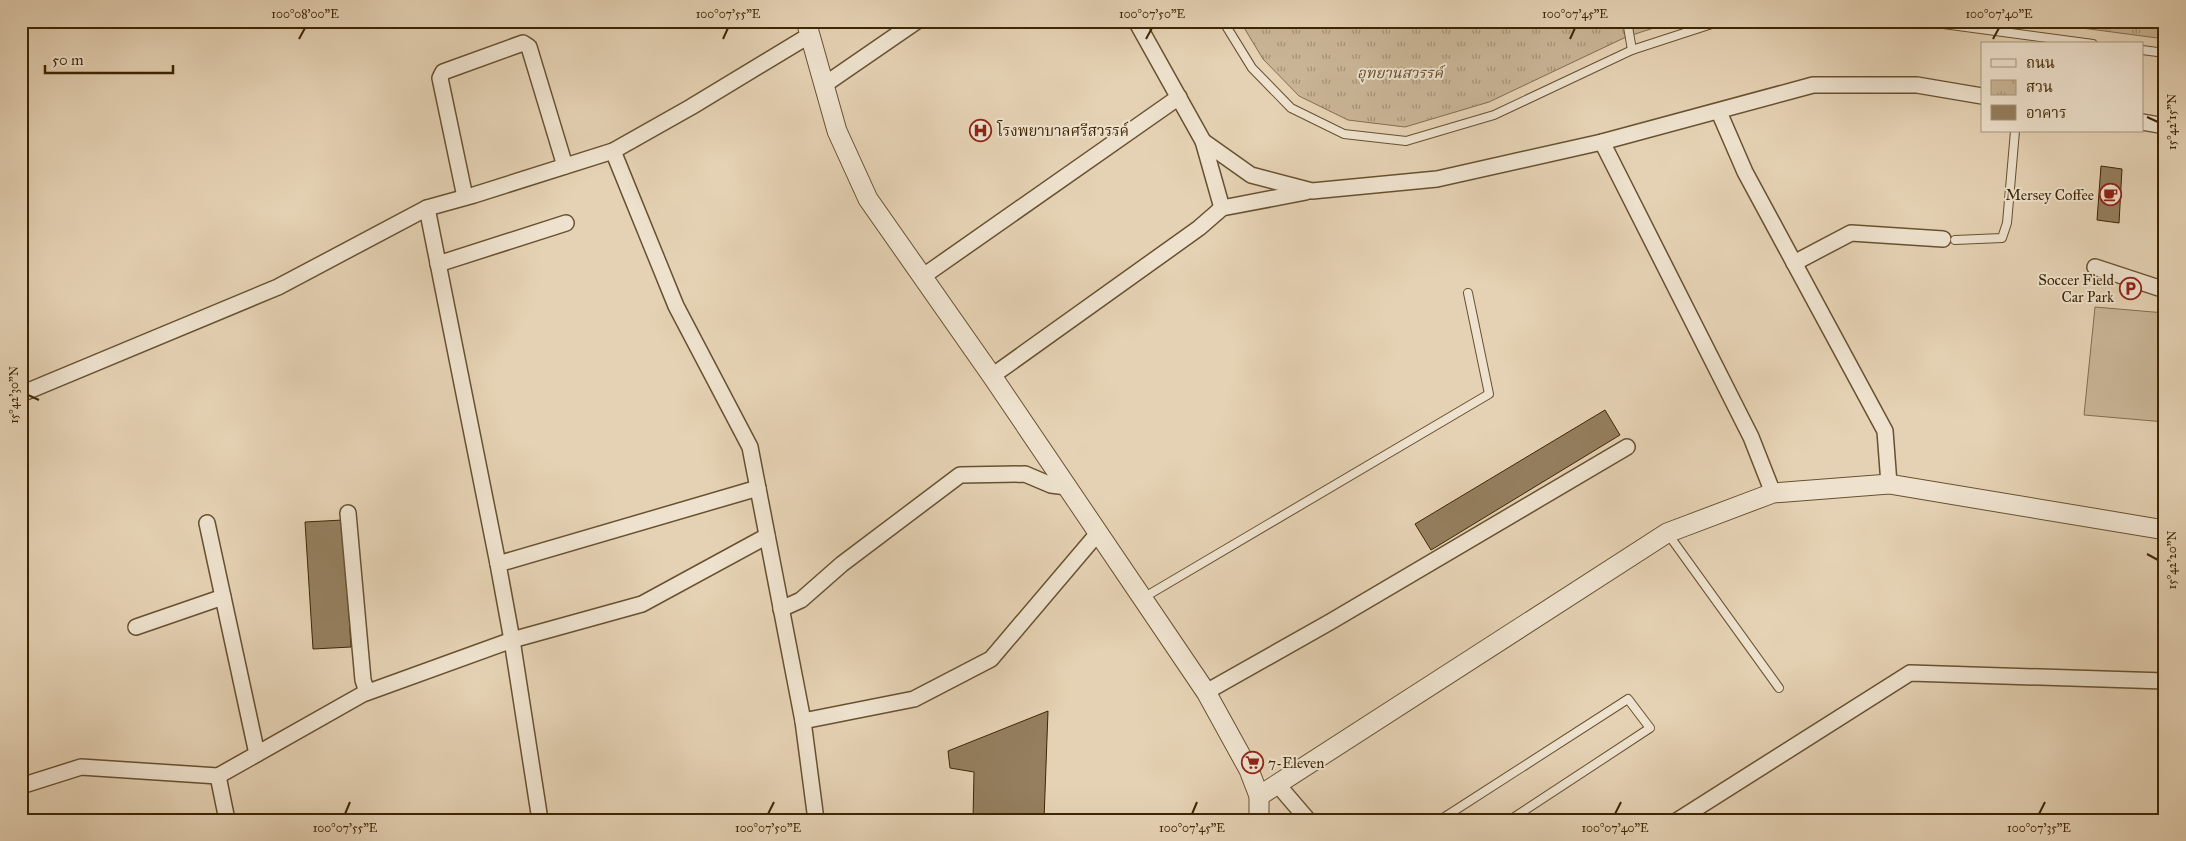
<svg xmlns="http://www.w3.org/2000/svg" width="2186" height="841" font-family="'IM FELL Great Primer','Noto Serif Thai',serif">
	<defs>
		<pattern id="park-tufts" width="24" height="20" patternUnits="userSpaceOnUse" patternTransform="scale(1.25)"><rect width="24" height="20" fill="#c9b596"/><path d="M3 7l-1-3M5 7V3M7 7l1-3M15 17l-1-3M17 17v-4M19 17l1-3" fill="none" stroke="#a59378"/></pattern>
	</defs>
	<rect width="100%" height="100%" fill="#e5d2b4"/>
	<filter id="stains"><feTurbulence type="fractalNoise" baseFrequency=".004" numOctaves="4"/><feColorMatrix values="0 0 0 0 .2 0 0 0 0 .09 0 0 0 0 .02 0 0 0 .5 -.17"/></filter>
	<radialGradient id="worn" r=".72"><stop offset=".6" stop-color="#630" stop-opacity="0"/><stop offset="1" stop-color="#630" stop-opacity=".3"/></radialGradient>
	<path fill="#c9b596" stroke="#846e4c" d="M2095,307L2165,313V422L2084,415Z"/>
	<g fill="url(#park-tufts)" stroke="#846e4c">
		<path d="M1240,21H1675L1626,37L1489,102L1405,127L1348,120L1299,96L1263,59Z"/>
		<path d="M2029,21H2165V39Z"/>
	</g>
	<g fill="#957f5f" stroke="#3e2603">
		<path d="M2101,166L2122,169L2119,223L2097,220Z"/>
		<path d="M1605,410L1620,435L1431,550L1415,524Z"/>
		<path d="M343,520L351,647L313,649L305,522Z"/>
		<path d="M1048,711L1044,820H973L974,772L950,768L948,751Z"/>
	</g>
	<g fill="none" stroke-linecap="round" stroke-linejoin="round">
		<defs>
			<g id="service">
				<path d="M1223,21L1252,68L1291,108L1344,134L1406,141L1494,115L1632,50L1721,21"/>
				<path d="M1627,21L1632,50"/>
				<path d="M1921,21L2093,44"/>
				<path d="M1140,29L1152,21"/>
				<path d="M2142,50L2165,53"/>
				<path d="M1955,240L2002,238L2007,223L2015,131"/>
				<path d="M1668,534L1779,688"/>
				<path d="M1143,598L1489,394L1468,293"/>
				<path d="M1440,820L1628,699L1650,728L1510,820"/>
			</g>
			<g id="minor">
				<path d="M1136,21L1203,141L1251,175L1312,191L1437,179L1602,142L1813,85H1917L1982,96"/>
				<path d="M824,85L917,21"/>
				<path d="M1719,112L1745,172L1885,431L1889,484"/>
				<path d="M2142,122L2165,126"/>
				<path d="M1203,141L1222,208"/>
				<path d="M1602,142L1751,437L1773,493"/>
				<path d="M613,151L676,306L750,447L803,721L816,820"/>
				<path d="M465,197L440,78L443,72L523,43L529,47L565,166"/>
				<path d="M427,208L498,564L512,640L540,820"/>
				<path d="M1794,263L1851,233L1943,239"/>
				<path d="M438,264L566,223"/>
				<path d="M2095,267L2165,290"/>
				<path d="M922,277L1179,97"/>
				<path d="M992,376L1199,228L1222,208L1306,192"/>
				<path d="M21,394L278,287L427,208L474,195L613,151L691,107L810,35"/>
				<path d="M348,513L363,680L367,692"/>
				<path d="M207,523L257,754"/>
				<path d="M498,564L758,488"/>
				<path d="M781,609L801,600L842,564L960,475L1025,474L1051,485L1067,487"/>
				<path d="M136,627L223,597"/>
				<path d="M1206,692L1330,622L1627,447"/>
				<path d="M803,721L914,699L991,659L1098,533"/>
				<path d="M218,776L227,820"/>
				<path d="M1278,785L1308,820"/>
				<path d="M21,786L81,767L218,776L363,694L512,640L642,604L767,536"/>
				<path d="M1678,820L1910,673L2165,681"/>
			</g>
			<g id="tertiary">
				<path d="M806,21L837,131L868,199L992,376L1206,692L1249,770L1259,796V820"/>
				<path d="M1259,796L1667,533L1773,493L1889,484L2165,530"/>
			</g>
		</defs>
		<use href="#service" stroke="#68512f" stroke-width="10"/>
		<use href="#minor" stroke="#68512f" stroke-width="18"/>
		<use href="#tertiary" stroke="#68512f" stroke-width="21"/>
		<use href="#service" stroke="#eee2ce" stroke-width="8"/>
		<use href="#minor" stroke="#eee2ce" stroke-width="15"/>
		<use href="#tertiary" stroke="#eee2ce" stroke-width="19"/>
	</g>
	<path fill="none" stroke="#3e2603" stroke-width="2" d="M299,39L305,28M723,39L728,28M1146,39L1152,28M1570,39L1575,28M1993,39L1999,28M2147,117L2158,122M28,395L39,400M2147,554L2158,560M345,814L350,802M768,814L774,802M1192,814L1197,802M1615,814L1621,802M2039,814L2045,802"/>
	<defs>
		<symbol id="hospital-ring" viewBox="-11 -11 22 22"><circle r="9.5" fill="#eee2ce" stroke="#8f2418" stroke-width="1.5"/><path d="M-5-5h3v3.5h4V-5h3V5h-3V1.5h-4V5h-3Z" fill="#8f2418"/></symbol>
		<symbol id="cafe-ring" viewBox="-11 -11 22 22"><circle r="9.5" fill="#eee2ce" stroke="#8f2418" stroke-width="1.5"/><path d="M-5.5-4.5H6V0H3Q3 3.5 0 3.5H-2.5Q-5.5 3.5-5.5 0ZM3-3.2v2h1.7v-2ZM-6 4.5H4V6H-6Z" fill="#8f2418"/></symbol>
		<symbol id="parking-ring" viewBox="-11 -11 22 22"><circle r="9.5" fill="#eee2ce" stroke="#8f2418" stroke-width="1.5"/><path d="M-3.5-5.5H1a3.5 3.5 0 0 1 0 7H-1V5.5H-3.5ZM-1-3.4V-.6H.8a1.4 1.4 0 0 0 0-2.8Z" fill="#8f2418"/></symbol>
		<symbol id="supermarket-ring" viewBox="-11 -11 22 22"><circle r="9.5" fill="#eee2ce" stroke="#8f2418" stroke-width="1.5"/><path d="M-6-5.5h2.5l.6 2H6L4.5 2H-2.5L-4.4-4H-6ZM-1.5 3.2a1.3 1.3 0 1 0 .1 0ZM3 3.2a1.3 1.3 0 1 0 .1 0Z" fill="#8f2418"/></symbol>
	</defs>
	<g fill-rule="evenodd">
		<use href="#hospital-ring" x="968" y="118" width="25" height="25"/>
		<use href="#cafe-ring" x="2098" y="182" width="25" height="25"/>
		<use href="#parking-ring" x="2118" y="276" width="25" height="25"/>
		<use href="#supermarket-ring" x="1240" y="750" width="25" height="25"/>
	</g>
	<g text-anchor="middle" dominant-baseline="central" stroke-width="4" stroke-linejoin="round" paint-order="stroke">
		<g font-size="15" font-style="italic" fill="#614a28" stroke="#eee2ce">
			<text x="1400" y="73">อุทยานสวรรค์</text>
		</g>
		<g font-size="15" fill="#3e2603" stroke="#eee2ce" text-anchor="start">
			<text x="997" y="131">โรงพยาบาลศรีสวรรค์</text>
			<text x="2094" y="195" text-anchor="end">Mersey Coffee</text>
			<text x="2114" y="280" text-anchor="end">Soccer Field<tspan x="2114" dy="17">Car Park</tspan></text>
			<text x="1268" y="763">7-Eleven</text>
		</g>
	</g>
	<rect width="2186" height="841" fill="none" stroke="#e5d2b4" stroke-width="55"/>
	<rect x="1981" y="42" width="162" height="90" fill="#eee2ce" stroke="#a8977d"/>
	<rect x="1991" y="59" width="25" height="8" fill="#eee2ce" stroke="#a8977d"/>
	<text x="2026" y="68" font-size="15" fill="#3e2603">ถนน</text>
	<rect x="1991" y="80" width="25" height="15" fill="url(#park-tufts)" stroke="#a8977d"/>
	<text x="2026" y="92" font-size="15" fill="#3e2603">สวน</text>
	<rect x="1991" y="105" width="25" height="15" fill="#957f5f" stroke="#a8977d"/>
	<text x="2026" y="118" font-size="15" fill="#3e2603">อาคาร</text>
	<path d="M45 65v8h128v-8" fill="none" stroke="#3e2603" stroke-width="2.5"/>
	<text x="52" y="65" font-size="15" fill="#3e2603" stroke="#eee2ce" stroke-width="4" paint-order="stroke">50 m</text>
	<rect x="28" y="28" width="2130" height="786" fill="none" stroke="#3e2603" stroke-width="2"/>
	<g font-size="12" text-anchor="middle" fill="#3e2603">
		<text x="305" y="18">100°08'00"E</text>
		<text x="728" y="18">100°07'55"E</text>
		<text x="1152" y="18">100°07'50"E</text>
		<text x="1575" y="18">100°07'45"E</text>
		<text x="1999" y="18">100°07'40"E</text>
		<text transform="translate(2172 122) rotate(-90)" y="4">15°42'15"N</text>
		<text transform="translate(14 395) rotate(-90)" y="4">15°42'30"N</text>
		<text transform="translate(2172 560) rotate(-90)" y="4">15°42'20"N</text>
		<text x="345" y="832">100°07'55"E</text>
		<text x="768" y="832">100°07'50"E</text>
		<text x="1192" y="832">100°07'45"E</text>
		<text x="1615" y="832">100°07'40"E</text>
		<text x="2039" y="832">100°07'35"E</text>
	</g>
	<rect width="100%" height="100%" filter="url(#stains)"/>
	<rect width="100%" height="100%" fill="url(#worn)"/>
</svg>
